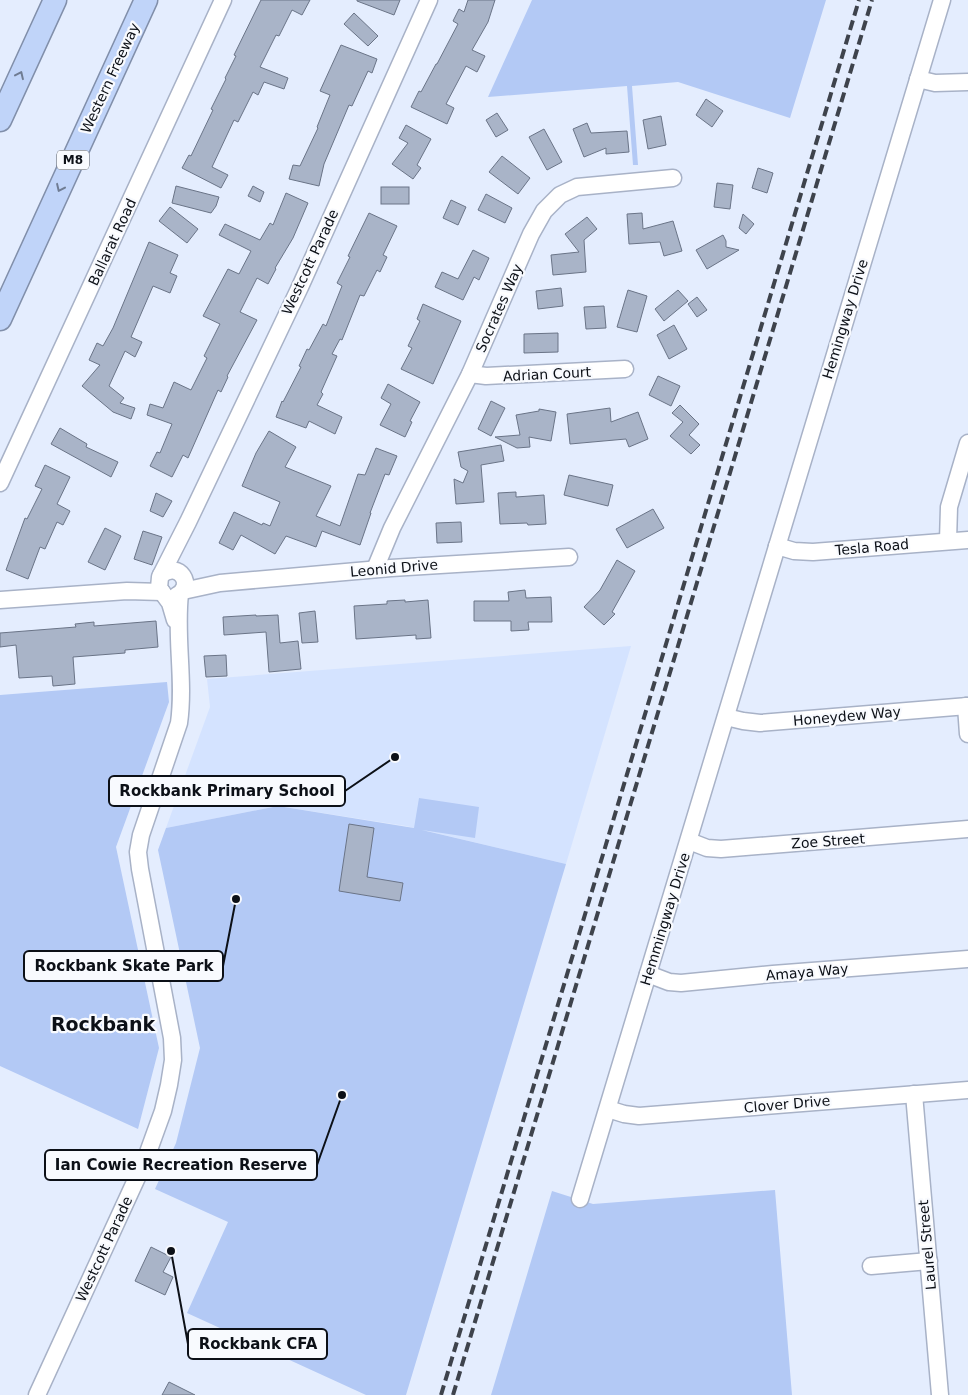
<svg xmlns="http://www.w3.org/2000/svg" width="968" height="1395" font-family="'DejaVu Sans',sans-serif">
	<rect width="100%" height="100%" fill="#e4edfe"/>
	<path fill="#d4e3ff" d="M631,646L566,864L406,826L278,806L166,828L210,707L207,679Z"/>
	<g fill="#b3c9f5">
		<path d="M532,0H826L790,118L678,82L632,86L638,165H633L627,86L488,97Z"/>
		<path d="M167,682L169,702L116,847L159,1048L138,1129L0,1066V695Z"/>
		<path d="M419,798L479,807L475,838L422,830L566,864L406,1395H366L187,1313L228,1222L155,1189L176,1143L200,1048L158,850L166,828L278,806L414,828Z"/>
		<path d="M775,1190L792,1395H491L552,1191L593,1204Z"/>
	</g>
	<g fill="#a9b4c8" stroke="#6a7487">
		<path d="M261,0H310L302,15L292,10L279,36L276,35L260,67L288,78L284,89L264,82L258,95L253,92L238,122L234,120L212,167L228,175L221,188L182,168L189,155L191,156L213,110L211,109L226,79L225,78L236,56L234,55Z"/>
		<path d="M357,0H400L394,15L357,1Z"/>
		<path d="M468,0H495L488,22L472,50L485,56L477,72L466,66L446,104L454,108L447,124L411,107L419,91L421,92L436,64H437L458,24L453,21L459,9L464,12Z"/>
		<path d="M354,13L378,36L368,46L344,24Z"/>
		<path d="M341,45L377,59L372,73L368,71L352,106L349,105L324,164L319,186L289,179L293,165L300,166L318,128L317,127L330,95L320,91Z"/>
		<path d="M706,99L723,111L712,127L696,115Z"/>
		<path d="M497,113L508,130L496,137L486,120Z"/>
		<path d="M661,116L666,145L648,149L643,120Z"/>
		<path d="M587,123L591,133L627,131L629,152L606,154V148L584,157L573,129Z"/>
		<path d="M406,125L431,139L417,165L421,168L413,179L392,164L408,143L399,138Z"/>
		<path d="M544,129L562,162L547,170L529,137Z"/>
		<path d="M502,156L530,178L518,194L489,172Z"/>
		<path d="M758,168L773,173L767,193L752,188Z"/>
		<path d="M717,183L733,185L730,209L714,207Z"/>
		<path d="M176,186L219,197L216,206L211,213L172,203Z"/>
		<path d="M253,186L264,192L260,202L248,196Z"/>
		<rect x="381" y="187" width="28" height="17"/>
		<path d="M286,193L308,203L293,238L275,268L276,269L268,284L257,278L240,312L257,320L227,376L228,377L221,392L218,390L188,458L183,455L172,477L150,466L157,452L160,453L172,424L147,415L150,404L163,408L174,382L191,390L207,358L204,356L220,324L203,316L228,269L239,274L251,251L219,235L225,224L260,240L270,223L273,225Z"/>
		<path d="M486,194L512,208L505,223L478,210Z"/>
		<path d="M451,200L466,207L458,225L443,218Z"/>
		<path d="M170,207L198,229L187,243L159,221Z"/>
		<path d="M369,213L397,226L383,255L387,257L380,272L377,270L364,296L360,295L342,340L340,339L332,354L337,356L321,392L323,394L317,405L342,417L335,434L309,421L306,428L276,417L282,401L283,402L301,367L299,366L307,349L309,350L323,324L326,326L342,286L337,283L350,257L348,256Z"/>
		<path d="M642,213L643,229L673,221L682,251L664,256L660,242L629,244L627,214Z"/>
		<path d="M743,214L754,224L746,234L739,228Z"/>
		<path d="M587,217L597,229L584,240L586,272L553,275L551,255L579,252L565,234Z"/>
		<path d="M723,235L726,241V247L739,250L707,269L696,250Z"/>
		<path d="M149,242L178,255L170,273L177,276L170,293L153,286L131,337L142,342L135,357L125,351L109,386L124,398L120,403L135,408L131,419L113,412L82,386L100,365L89,360L97,343L103,346L113,328Z"/>
		<path d="M473,250L489,258L479,280L474,277L463,300L435,287L442,272L458,279Z"/>
		<path d="M561,288L563,306L538,309L536,291Z"/>
		<path d="M628,290L647,296L637,332L617,327Z"/>
		<path d="M678,290L688,301L664,321L655,309Z"/>
		<path d="M697,297L707,310L697,317L688,304Z"/>
		<path d="M423,304L461,321L433,384L401,369L412,348L408,346L420,321L417,319Z"/>
		<path d="M604,306L606,328L586,329L584,307Z"/>
		<path d="M674,325L687,349L669,359L657,335Z"/>
		<path d="M558,333V352L524,353V334Z"/>
		<path d="M658,376L680,386L671,406L649,395Z"/>
		<path d="M388,384L420,402L410,421L412,422L405,437L380,425L391,404L381,398Z"/>
		<path d="M491,401L505,408L491,436L478,429Z"/>
		<path d="M680,405L699,424L689,435L700,445L691,454L670,436L683,422L672,413Z"/>
		<path d="M610,408L611,422L638,412L648,439L629,447L626,439L570,444L567,414Z"/>
		<path d="M539,409L556,412L551,441L529,437L530,447L517,448L495,437L520,435L516,415L539,411Z"/>
		<path d="M60,428L87,444L86,447L118,462L111,477L51,444Z"/>
		<path d="M269,431L296,447L285,467L331,486L316,516L340,526L358,474L365,475L376,448L397,456L389,475L385,474L370,513H371L360,545L322,531L316,547L286,536L275,554L241,535L233,550L219,543L234,512L262,525L263,523L270,526L280,502L242,486L256,453Z"/>
		<path d="M501,445L504,461L481,465L484,502L456,504L454,479L463,483L468,471L461,467L458,452Z"/>
		<path d="M45,465L70,477L57,504L70,511L63,525L57,522L45,549L40,547L28,579L6,570L25,518L27,519L42,489L35,486Z"/>
		<path d="M569,475L613,485L608,506L564,495Z"/>
		<path d="M516,492V497L544,495L546,524L528,525L527,523L500,524L498,493Z"/>
		<path d="M156,493L172,501L163,517L150,511Z"/>
		<path d="M653,509L664,528L627,548L616,529Z"/>
		<path d="M461,522L462,542L437,543L436,523Z"/>
		<path d="M105,528L121,536L105,570L88,562Z"/>
		<path d="M143,531L162,537L152,565L134,559Z"/>
		<path d="M617,560L635,571L612,612L615,614L604,625L584,607L600,590Z"/>
		<path d="M525,590L526,598L551,597L552,622H528L529,630L511,631V621H474V601H509L508,592Z"/>
		<path d="M405,600V602L428,600L431,638L416,639V635L356,639L354,606L387,604V601Z"/>
		<path d="M315,611L318,642L302,643L299,613Z"/>
		<path d="M256,615V616L278,615L280,643L298,641L301,669L269,672L266,632L224,635L223,617Z"/>
		<path d="M156,621L158,647L125,650V653L73,657L75,684L53,686L52,676L19,678L16,645L0,647V633L76,627L75,624L94,622V626Z"/>
		<path d="M226,655L227,676L206,677L204,656Z"/>
		<path d="M349,824L374,828L367,877L403,883L400,901L339,891Z"/>
		<path d="M151,1247L171,1257L163,1272L173,1277L165,1295L135,1281Z"/>
		<path d="M169,1382L195,1395H162Z"/>
	</g>
	<g fill="none" stroke-linecap="round" stroke-linejoin="round">
		<defs>
			<g id="minor">
				<path d="M918,79L935,83L968,82"/>
				<path d="M470,374L486,376L625,369"/>
				<path d="M0,483L223,0"/>
				<path d="M948,541L949,507L968,443"/>
				<path d="M777,546L794,551L813,552L968,540"/>
				<path d="M375,569L392,528L470,374L531,234L544,211L560,195L577,187L673,178"/>
				<path d="M161,575C179,560 196,586 176,596"/>
				<path d="M183,591L220,583L391,568L569,557"/>
				<path d="M0,600L127,591L162,592"/>
				<path d="M175,620L170,603L159,588L160,577L188,522L300,287L429,0"/>
				<path d="M966,706L968,734"/>
				<path d="M726,717L743,721L760,723L968,706"/>
				<path d="M689,841L707,848L721,849L968,829"/>
				<path d="M648,974L669,982L681,983L773,974L968,959"/>
				<path d="M914,1094L940,1395"/>
				<path d="M608,1109L624,1114L639,1116L968,1090"/>
				<path d="M580,1199L942,0"/>
				<path d="M871,1266L929,1261"/>
				<path d="M37,1395L146,1158L163,1111L169,1085L173,1060L172,1038L140,869L138,852L141,835L179,723C185,680 175,637 180,594"/>
			</g>
			<g id="highway">
				<path d="M0,120L55,0"/>
				<path d="M0,319L146,0"/>
			</g>
		</defs>
		<use href="#minor" stroke="#a8b2c7" stroke-width="19"/>
		<use href="#highway" stroke="#818faa" stroke-width="25"/>
		<use href="#minor" stroke="#fff" stroke-width="16"/>
		<use href="#highway" stroke="#c0d4f9" stroke-width="22"/>
		<g stroke="#3e434c" stroke-width="4" stroke-dasharray="10 5" stroke-linecap="butt">
			<path d="M441,1395L859,0"/>
			<path d="M453,1395L872,0"/>
		</g>
	</g>
	<defs><path id="oneway-chevron" d="M-2-3.5L2.5 0L-2 3.5" fill="none" stroke-width="1.6" stroke-linecap="round" stroke-linejoin="round" transform="scale(1.25)"/></defs>
	<g stroke="#6f7c93">
		<use href="#oneway-chevron" transform="translate(20 75) rotate(-65)"/>
		<use href="#oneway-chevron" transform="translate(60 188) rotate(115)"/>
	</g>
	<g text-anchor="middle" dominant-baseline="central" stroke-width="4.5" stroke-linejoin="round" paint-order="stroke">
		<rect fill="#f8fafe" stroke="#53565c" stroke-width="1" x="57" y="150.5" width="32" height="19" rx="4"/>
		<g font-size="12" font-weight="bold" fill="#0c1017">
			<text x="73" y="160">M8</text>
		</g>
		<g font-size="14" fill="#0c1017" stroke="#f8fafe">
			<text transform="translate(110 78) rotate(-65)">Western Freeway</text>
			<text transform="translate(112 242) rotate(-65)">Ballarat Road</text>
			<text transform="translate(310 262) rotate(-65)">Westcott Parade</text>
			<text transform="translate(499 308) rotate(-66)">Socrates Way</text>
			<text transform="translate(845 319) rotate(-73)">Hemingway Drive</text>
			<text transform="translate(547 374) rotate(-3)">Adrian Court</text>
			<text transform="translate(872 547) rotate(-5)">Tesla Road</text>
			<text transform="translate(394 568) rotate(-5)">Leonid Drive</text>
			<text transform="translate(847 716) rotate(-5)">Honeydew Way</text>
			<text transform="translate(828 841) rotate(-4)">Zoe Street</text>
			<text transform="translate(665 919) rotate(-73)">Hemmingway Drive</text>
			<text transform="translate(807 972) rotate(-5)">Amaya Way</text>
			<text transform="translate(787 1104) rotate(-5)">Clover Drive</text>
			<text transform="translate(927 1245) rotate(-95)">Laurel Street</text>
			<text transform="translate(104 1249) rotate(-65)">Westcott Parade</text>
		</g>
		<g font-size="19" font-weight="bold" fill="#0c1017" stroke="#f8fafe">
			<text x="103" y="1024">Rockbank</text>
		</g>
	</g>
	<path fill="none" stroke="#0c1017" stroke-width="2" d="M395 757L345 791M236 899L223 966M342 1095L317 1165M171 1251L188 1344"/>
	<g fill="#0c1017" stroke="#f8fafe" stroke-width="2">
		<circle cx="395" cy="757" r="5"/>
		<circle cx="236" cy="899" r="5"/>
		<circle cx="342" cy="1095" r="5"/>
		<circle cx="171" cy="1251" r="5"/>
	</g>
	<g fill="#f8fafe" stroke="#0c1017" stroke-width="2">
		<rect x="109" y="776" width="236" height="30" rx="5"/>
		<rect x="24" y="951" width="199" height="30" rx="5"/>
		<rect x="45" y="1150" width="272" height="30" rx="5"/>
		<rect x="188" y="1329" width="139" height="30" rx="5"/>
	</g>
	<g font-size="15" text-anchor="middle" font-weight="bold" fill="#0c1017">
		<text x="227" y="796">Rockbank Primary School</text>
		<text x="124" y="971">Rockbank Skate Park</text>
		<text x="181" y="1170">Ian Cowie Recreation Reserve</text>
		<text x="258" y="1349">Rockbank CFA</text>
	</g>
</svg>
